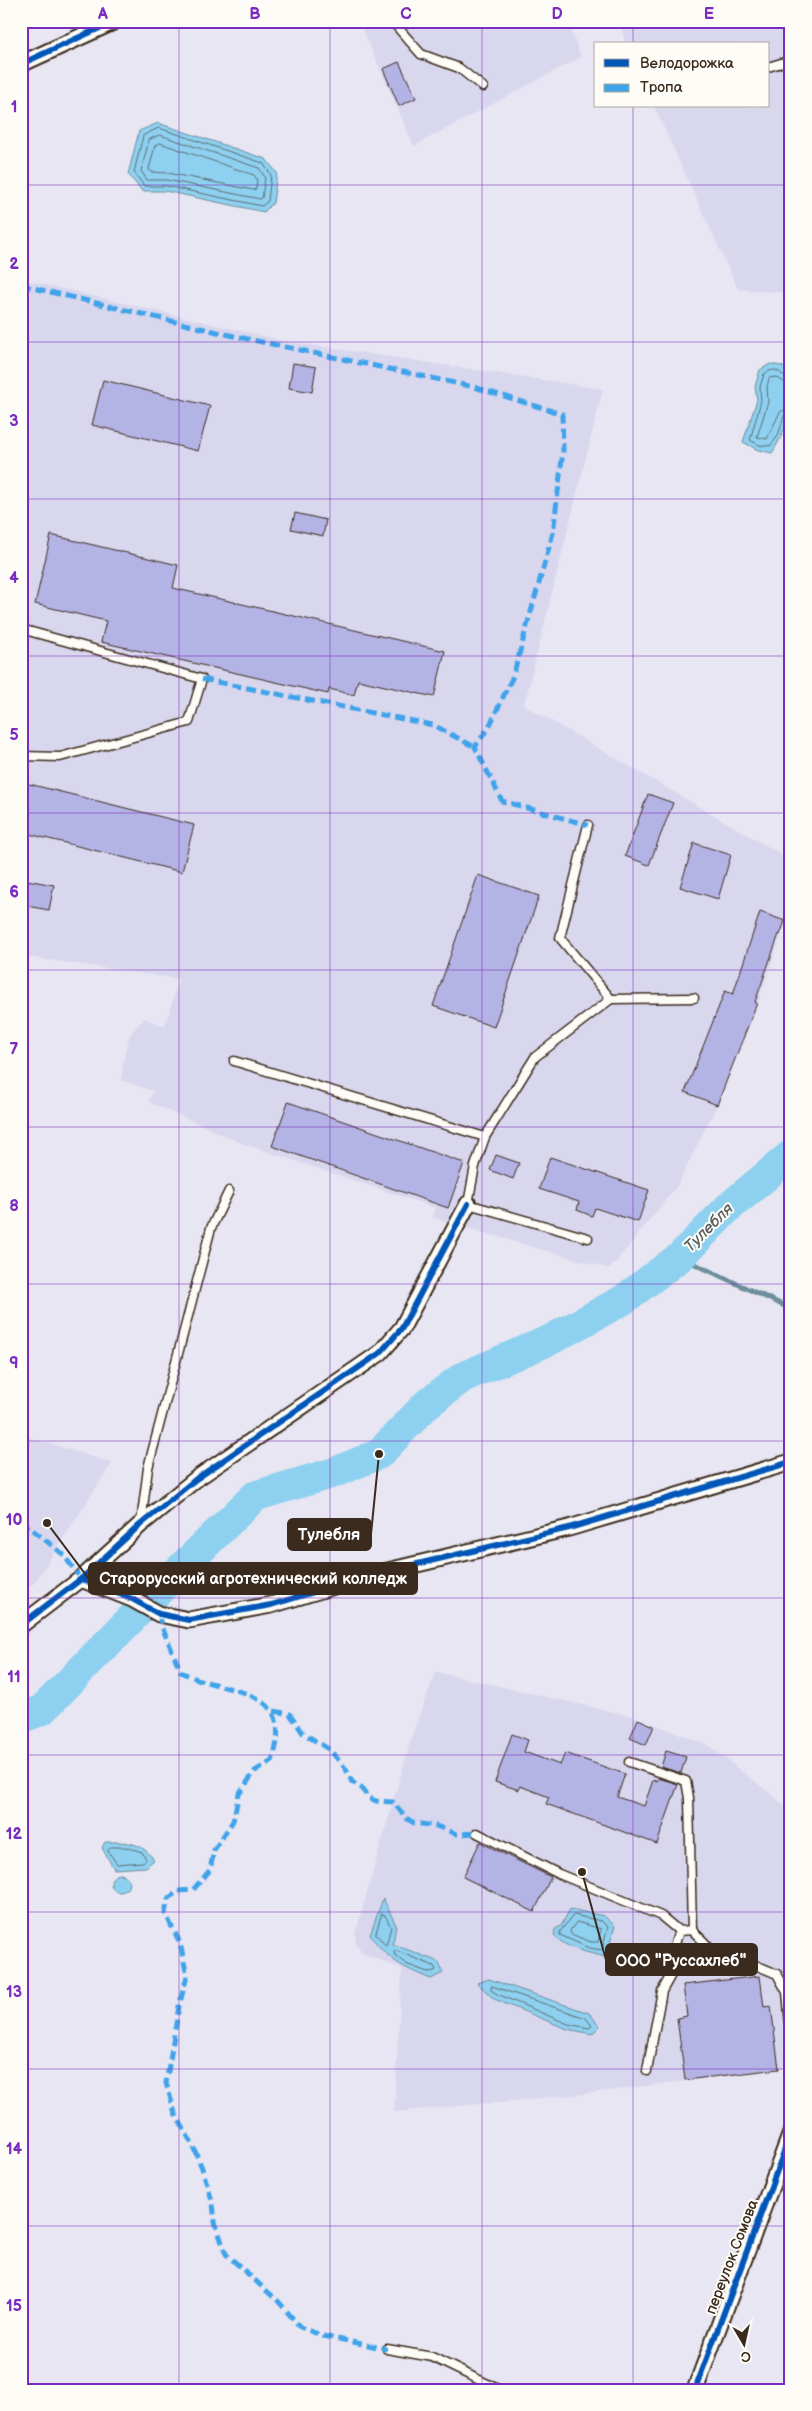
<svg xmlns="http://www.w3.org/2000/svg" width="812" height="2411" font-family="'Balsamiq Sans',sans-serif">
	<rect width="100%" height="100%" fill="#e7e6f2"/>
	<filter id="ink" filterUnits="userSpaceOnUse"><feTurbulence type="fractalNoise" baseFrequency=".02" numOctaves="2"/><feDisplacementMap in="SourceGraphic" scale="10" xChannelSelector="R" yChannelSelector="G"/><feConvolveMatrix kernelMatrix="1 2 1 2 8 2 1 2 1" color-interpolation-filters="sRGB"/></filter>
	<g filter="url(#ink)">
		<g fill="#d8d7ee">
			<path d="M359,21H567L581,57L414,146Z"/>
			<path d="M619,21H791V293L738,289L654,106H768V44H626Z"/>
			<path d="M21,279L284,341L603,389L524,705L791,860V906L758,1002L716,1107L677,1186L610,1269L433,1218L436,1208L244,1144L149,1102L153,1091L121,1080L126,1046L131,1033L144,1018L165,1026L179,979L21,956Z"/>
			<path d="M21,1435L112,1463L35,1582L21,1593Z"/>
			<path d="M436,1672L636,1717L708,1745L791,1810V2067L584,2094L394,2112L402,1969L362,1953L356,1944L355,1935L414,1729Z"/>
		</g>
		<g fill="#8ed0ef" stroke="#6d8e9b">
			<path d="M158,123L266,159L277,173L273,203L264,212L165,191H142L128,174L139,131Z"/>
			<path d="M770,364L782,366L791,374C791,406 790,425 772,453L758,450L743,442L757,400L755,386L760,370Z"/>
			<path d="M105,1842C127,1842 141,1841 154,1860L146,1867L114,1869L102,1848Z"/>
			<circle cx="120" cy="1883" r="9"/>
			<path d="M383,1898L396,1925L393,1944L439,1962L443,1973L431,1979C403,1968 388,1960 370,1935Z"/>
			<path d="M570,1909L604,1916L615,1926L606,1957C589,1953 567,1949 554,1936L555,1929L561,1926Z"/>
			<path d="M489,1979L589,2013L600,2026L592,2034L567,2029L494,1999L477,1983Z"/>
		</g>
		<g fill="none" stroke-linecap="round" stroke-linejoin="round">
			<g stroke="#5c6c72" stroke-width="1">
				<path d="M159,128L263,163L271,175L268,201L262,206L166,186H144L134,172L143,136Z"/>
				<path d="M160,135L259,168L265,177L262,198L260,199L167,180H147L141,171L149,140Z"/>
				<path d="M160,143L254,175L257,179L256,189L253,190L168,173L151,172L149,169L155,146Z"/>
				<path d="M791,378C778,376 779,364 764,374L760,387L761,401L750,440L759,445L770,446L778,436L784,416L791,413"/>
				<path d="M791,384L784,382L776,377L769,378L767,387L768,402L757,437L767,439L780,412L791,407"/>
				<path d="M111,1847H126L142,1852L146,1859L143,1862L117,1864L108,1851Z"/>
				<path d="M382,1914L385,1915L391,1927L386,1946L376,1934Z"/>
				<path d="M574,1915L601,1921L608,1927L602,1950L589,1948L560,1935V1932Z"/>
				<path d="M577,1922L601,1929L598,1942H591L571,1934L570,1931Z"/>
				<path d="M394,1951H397L434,1966L436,1970L430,1973L406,1964L395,1955Z"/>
				<path d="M492,1986L586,2018L592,2026L589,2028L568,2024L497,1994L491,1990Z"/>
			</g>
			<path stroke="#6d8e9b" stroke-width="5" d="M680,1257L791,1309"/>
			<path stroke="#8ed0ef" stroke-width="31" d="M21,1718L42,1710L172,1577L255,1496L333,1473L379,1454L427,1404L463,1377L550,1340L623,1300L680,1257L728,1208L791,1155"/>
		</g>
		<g fill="#b4b3e5" stroke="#3b2a1e">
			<path d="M399,62L416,98L399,106L383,69Z"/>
			<path d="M293,363L316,367L312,392L289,388Z"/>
			<path d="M103,380L210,406L198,451L92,425Z"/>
			<path d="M295,513L326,520L323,536L291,529Z"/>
			<path d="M51,535L178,565L173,588L445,651L434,697L358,680L354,695L329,689L328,694L101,642L106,621L35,604Z"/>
			<path d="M21,782L194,825L182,872L21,832Z"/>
			<path d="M648,794L673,803L649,865L625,856Z"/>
			<path d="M694,843L731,855L718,899L680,887Z"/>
			<path d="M478,875L539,896L494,1027L433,1006Z"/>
			<path d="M21,879L54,885L49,910L21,905Z"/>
			<path d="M760,912L785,921L780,935L779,934L755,1002L757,1003L717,1105L685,1092L725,991L733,994Z"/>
			<path d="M288,1102L464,1163L448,1208L272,1146Z"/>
			<path d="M496,1155L519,1163L513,1179L490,1170Z"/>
			<path d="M550,1157L649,1190L638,1222L595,1208L592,1216L577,1210L579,1202L539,1189Z"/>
			<path d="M638,1719L654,1726L646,1745L630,1738Z"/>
			<path d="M512,1734L528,1740L524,1752L560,1765L565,1753L625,1774L617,1797L644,1806L653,1780L657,1781L658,1778L678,1784L657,1844L546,1804L549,1797L520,1786L519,1790L495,1782Z"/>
			<path d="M666,1751L686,1757L681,1773L661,1767Z"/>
			<path d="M480,1842L551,1877L534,1912L463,1877Z"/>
			<path d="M760,1976L764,2007L771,2006L779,2069L685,2080L677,2018L687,2016L683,1985Z"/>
		</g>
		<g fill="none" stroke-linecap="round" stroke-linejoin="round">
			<defs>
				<g id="lane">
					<path d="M392,21L421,54L459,68L483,87"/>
					<path d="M768,67L791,60"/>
					<path d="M21,629L202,679L189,722L60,757L21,756"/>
					<path d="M588,825L560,938L611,999"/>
					<path d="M234,1061L485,1137"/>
					<path d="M588,1238L468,1204L475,1166L485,1137L535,1057L611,999L694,998"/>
					<path d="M141,1523L148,1468L211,1228L229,1191"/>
					<path d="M629,1762L686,1781L689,1798L692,1930"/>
					<path d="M477,1833L559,1874L661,1916L679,1931"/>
					<path d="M677,1964L674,1947L679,1931L692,1930L716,1954"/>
					<path d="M647,2071L662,1991L677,1964L716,1954L741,1959L777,1974L787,1992L791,2036"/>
					<path d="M387,2349L432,2357L500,2390"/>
				</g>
				<g id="street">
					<path d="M21,64L115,21"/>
					<path d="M81,1579L132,1599L159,1614L189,1620L271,1605L371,1575L569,1528L791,1462"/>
					<path d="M21,1625L81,1579L140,1525L196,1479L380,1353L402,1328L468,1204"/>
					<path d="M695,2390L791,2133"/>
				</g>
			</defs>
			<use href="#lane" stroke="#3b2a1e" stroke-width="11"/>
			<use href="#street" stroke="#3b2a1e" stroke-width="19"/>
			<use href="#lane" stroke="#fdfcf7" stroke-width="8"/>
			<use href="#street" stroke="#fdfcf7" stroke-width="15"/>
			<g stroke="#3fa3ea" stroke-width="5" stroke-dasharray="10 5" stroke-linecap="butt">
				<path d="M21,285L234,336L474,387L562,414L563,451L553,533L513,676L489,727L475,747L502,801L588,825"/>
				<path d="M202,679L433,725L475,747"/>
				<path d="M21,1521L63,1554L81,1579"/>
				<path d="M159,1614L162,1627L181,1672C227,1696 298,1684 272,1761L255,1771L239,1794L233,1821L214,1850L210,1870L193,1890L178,1891L168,1899L165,1913L180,1943L187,1976L179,2006L166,2083L175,2113L192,2144L202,2168L213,2204L215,2222L226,2254L279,2302L300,2327L323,2336L387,2349"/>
				<path d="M274,1711L290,1714L303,1733L330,1750L346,1769L352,1782L363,1789L367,1797L376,1801L393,1802L406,1818L414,1823L436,1826L457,1834L477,1833"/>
			</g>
			<defs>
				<g id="cycleway">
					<path d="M21,64L115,21"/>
					<path d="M81,1579L132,1599L159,1614L189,1620L271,1605L371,1575L569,1528L791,1462"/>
					<path d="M21,1625L81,1579L140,1525L196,1479L380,1353L402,1328L468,1204"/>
					<path d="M695,2390L791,2133"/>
				</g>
			</defs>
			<use href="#cycleway" stroke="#fdfcf7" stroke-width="9"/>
			<use href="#cycleway" stroke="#0057b8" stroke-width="6"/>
		</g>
	</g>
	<path fill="none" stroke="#7b2cbf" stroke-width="1" stroke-opacity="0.55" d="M179,21V2390M330,21V2390M482,21V2390M633,21V44M633,106V2390M21,185H791M21,342H791M21,499H791M21,656H791M21,813H791M21,970H791M21,1127H791M21,1284H791M21,1441H791M21,1598H791M21,1755H791M21,1912H791M21,2069H791M21,2226H791"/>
	<g text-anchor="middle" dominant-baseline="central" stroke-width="4" stroke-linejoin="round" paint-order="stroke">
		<g font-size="15" fill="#3b2a1e" stroke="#fdfcf7">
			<text transform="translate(732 2257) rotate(-69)">переулок Сомова</text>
		</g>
		<g font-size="16" font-style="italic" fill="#545c5d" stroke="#fdfcf7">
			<text transform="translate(709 1228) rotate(-45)">Тулебля</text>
		</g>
	</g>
	<path fill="none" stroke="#3b2a1e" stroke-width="2" d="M379 1454L371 1534M47 1523L89 1579M582 1872L606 1960"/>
	<g fill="#3b2a1e" stroke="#fdfcf7" stroke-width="2">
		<circle cx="379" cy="1454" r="5"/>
		<circle cx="47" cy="1523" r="5"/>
		<circle cx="582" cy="1872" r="5"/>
	</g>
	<g fill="#3b2a1e" stroke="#3b2a1e" stroke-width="2">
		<rect x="288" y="1519" width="83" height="31" rx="5"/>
		<rect x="89" y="1563" width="328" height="31" rx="5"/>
		<rect x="606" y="1944" width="151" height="31" rx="5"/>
	</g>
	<g font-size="16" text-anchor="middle" font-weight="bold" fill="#fff">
		<text x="329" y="1540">Тулебля</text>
		<text x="253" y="1584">Старорусский агротехнический колледж</text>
		<text x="681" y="1966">ООО "Руссахлеб"</text>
	</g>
	<rect width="812" height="2411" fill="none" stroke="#fdfcf7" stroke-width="55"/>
	<rect x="594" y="42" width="175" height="65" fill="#fdfcf7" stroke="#afa8a0"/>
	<rect x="604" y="59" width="25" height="8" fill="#0057b8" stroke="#afa8a0"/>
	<text x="640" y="68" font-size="15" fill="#3b2a1e">Велодорожка</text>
	<rect x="604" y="84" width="25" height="8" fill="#3fa3ea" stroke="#afa8a0"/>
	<text x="640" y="92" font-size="15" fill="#3b2a1e">Тропа</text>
	<g transform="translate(744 2344) rotate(171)" stroke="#fdfcf7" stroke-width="4" paint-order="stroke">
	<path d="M0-4L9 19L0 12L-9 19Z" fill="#3b2a1e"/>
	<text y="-8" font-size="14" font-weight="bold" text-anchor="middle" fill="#3b2a1e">С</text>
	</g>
	<rect x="28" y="28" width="756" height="2356" fill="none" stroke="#7b2cbf" stroke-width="2"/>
	<g font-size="16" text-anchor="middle" font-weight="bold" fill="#7b2cbf">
		<text x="103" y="19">A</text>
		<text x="255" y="19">B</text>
		<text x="406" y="19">C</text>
		<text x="557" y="19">D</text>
		<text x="709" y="19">E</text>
		<text x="14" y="112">1</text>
		<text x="14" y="269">2</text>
		<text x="14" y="426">3</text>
		<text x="14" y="583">4</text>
		<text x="14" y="740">5</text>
		<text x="14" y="897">6</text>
		<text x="14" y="1054">7</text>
		<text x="14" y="1211">8</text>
		<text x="14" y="1368">9</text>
		<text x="14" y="1525">10</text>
		<text x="14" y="1682">11</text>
		<text x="14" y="1839">12</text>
		<text x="14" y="1997">13</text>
		<text x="14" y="2154">14</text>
		<text x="14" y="2311">15</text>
	</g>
</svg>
